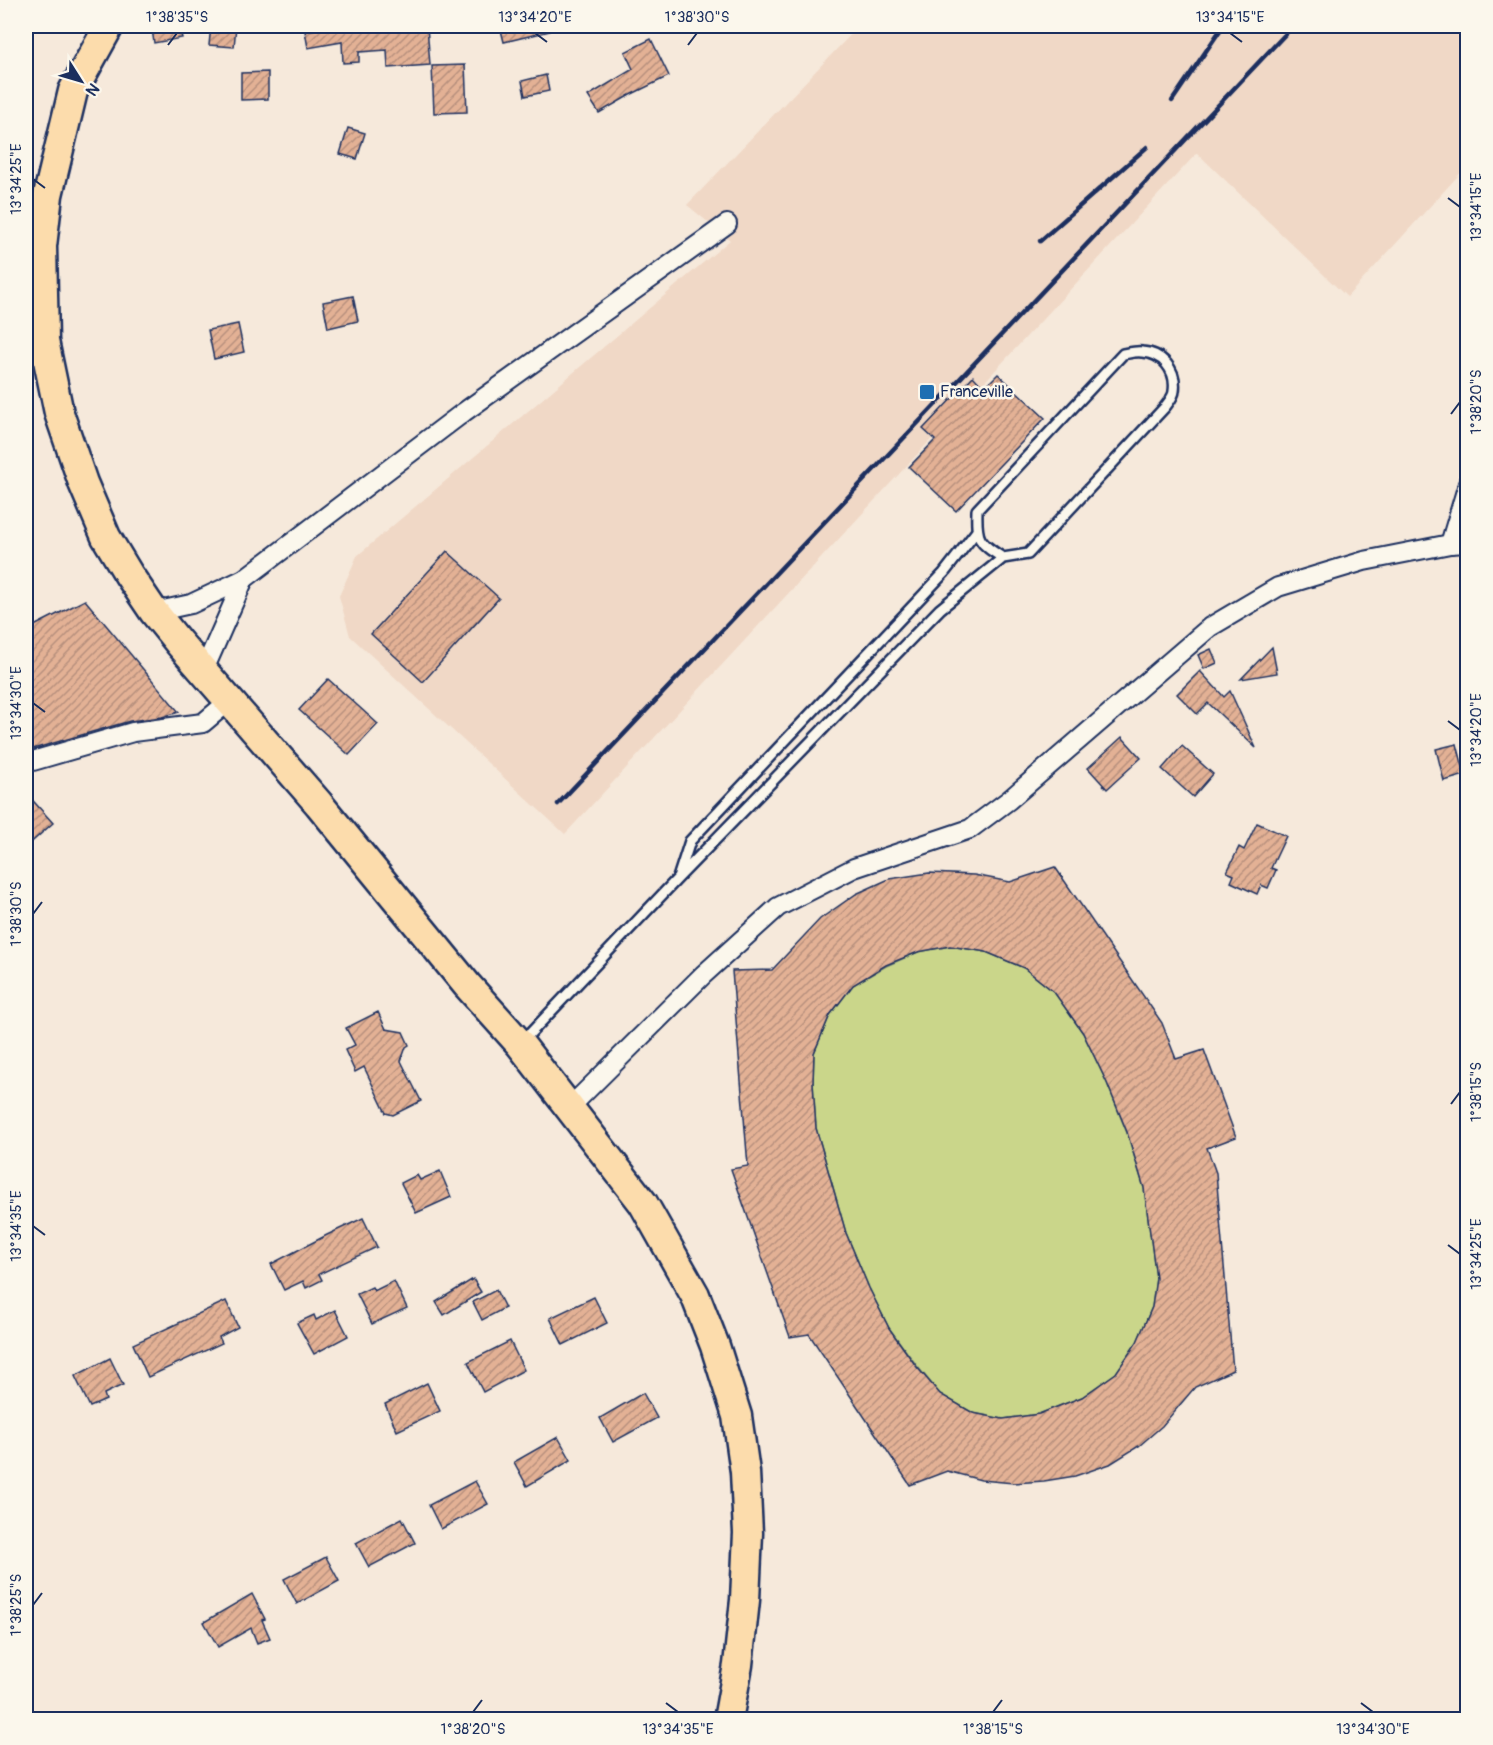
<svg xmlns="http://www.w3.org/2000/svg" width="1493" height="1745" font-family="Pangolin,sans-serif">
	<defs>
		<pattern id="building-hatch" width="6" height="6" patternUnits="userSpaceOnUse" patternTransform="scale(1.5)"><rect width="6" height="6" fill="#e3b195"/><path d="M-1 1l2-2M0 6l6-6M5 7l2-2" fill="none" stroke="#b7907d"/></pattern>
	</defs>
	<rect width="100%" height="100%" fill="#f6e9db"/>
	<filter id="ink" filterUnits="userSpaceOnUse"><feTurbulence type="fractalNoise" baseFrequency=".0167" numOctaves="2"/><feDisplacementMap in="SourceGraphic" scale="12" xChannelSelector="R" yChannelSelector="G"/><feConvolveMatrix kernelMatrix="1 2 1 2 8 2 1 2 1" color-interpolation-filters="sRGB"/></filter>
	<g filter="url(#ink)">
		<path fill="#f0d8c6" d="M859,26H1467V166L1347,297L1197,153L565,834L350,636L339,596L357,556L730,240L687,205Z"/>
		<path fill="#cad68a" stroke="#728274" stroke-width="1.5" d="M950,946L986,952L1024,968L1054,992L1083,1033L1107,1083L1127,1133L1144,1188L1156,1278L1152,1307L1137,1342L1116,1373L1082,1397L1039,1414L1003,1419L973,1413L940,1394L917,1366L889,1328L869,1288L846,1233L816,1128L813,1083L814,1053L830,1015L853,985L886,966L918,952Z"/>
		<g fill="url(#building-hatch)" stroke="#1b2f5e" stroke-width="1.5" fill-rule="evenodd">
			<path d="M173,26H179L182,38L154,43L152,29Z"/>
			<path d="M211,26H236L234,47L209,45Z"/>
			<path d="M334,26H427L430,65L388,68L387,50L359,52V62L343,63L342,42L308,48L305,31Z"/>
			<path d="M500,26H549L550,31L504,42Z"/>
			<path d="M651,39L669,76L630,95L599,113L588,96L633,69L625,52Z"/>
			<path d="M465,65L467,112L434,113L432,66Z"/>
			<path d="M268,72V99L241,100V73Z"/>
			<path d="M546,75L549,91L525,96L522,81Z"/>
			<path d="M348,128L365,133L357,159L340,154Z"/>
			<path d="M353,296L358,321L328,328L323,302Z"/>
			<path d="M238,324L244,352L214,359L208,330Z"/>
			<path d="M998,374L1045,418L956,511L909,467L935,440L923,429L973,376L984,388Z"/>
			<path d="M447,551L499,598L423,682L371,634Z"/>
			<path d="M85,600L179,712L162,717L130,721L26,751V630Z"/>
			<path d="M1272,647L1277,673L1241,679Z"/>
			<path d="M1211,649L1217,663L1204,669L1198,655Z"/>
			<path d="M1200,671L1224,697L1230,691L1256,748L1208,703L1197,714L1177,694Z"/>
			<path d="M328,679L378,724L349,755L299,710Z"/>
			<path d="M1122,737L1141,758L1107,789L1088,768Z"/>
			<path d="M1457,744L1465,775L1444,781L1436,749Z"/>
			<path d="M1182,746L1213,774L1193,797L1162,769Z"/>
			<path d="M26,793L53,823L26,847Z"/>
			<path d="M1257,823L1286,836L1271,868L1276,870L1268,888L1261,885L1257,894L1231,882L1234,875L1227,872L1239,847L1244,850Z"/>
			<path d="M1055,867L1162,1023L1176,1059L1204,1050L1236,1137L1207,1148L1216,1173L1233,1370L1195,1387L1162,1426L1139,1446L1110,1464L1075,1476L1044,1481L1014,1483L981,1480L947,1471L910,1485L809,1334L790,1337L731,1169L748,1166L732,971L772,970L820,919L856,894L889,879L929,873L974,875L1010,882ZM950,946L986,952L1024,968L1054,992L1083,1033L1107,1083L1127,1132L1144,1188L1156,1278L1152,1307L1137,1342L1116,1373L1082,1397L1039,1414L1003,1419L973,1413L940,1394L916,1366L889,1328L869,1288L846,1233L816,1128L813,1083L814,1053L830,1015L853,985L886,965L918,952Z"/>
			<path d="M378,1012L386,1029L403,1032L409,1045L406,1047L401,1061L421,1101L393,1115L386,1113L364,1067L355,1072L345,1050L355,1045L346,1028Z"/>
			<path d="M440,1171L451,1197L416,1213L401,1183L417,1175L420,1180Z"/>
			<path d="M363,1218L377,1247L319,1274L322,1280L306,1288L303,1281L284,1290L271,1264L327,1235Z"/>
			<path d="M473,1279L481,1292L444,1315L436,1302Z"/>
			<path d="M394,1281L407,1308L372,1324L357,1294L372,1287L374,1291Z"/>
			<path d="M496,1290L505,1308L482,1320L473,1302Z"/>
			<path d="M594,1297L607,1323L563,1345L550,1318Z"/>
			<path d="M226,1301L238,1327L219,1337L222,1343L148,1377L133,1344Z"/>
			<path d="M335,1310L348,1336L314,1354L297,1323L314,1315L316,1320Z"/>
			<path d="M510,1341L524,1370L483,1392L468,1362Z"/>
			<path d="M110,1358L123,1385L104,1394L106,1400L90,1407L75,1376Z"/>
			<path d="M427,1383L440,1411L397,1431L385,1404Z"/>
			<path d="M643,1393L657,1418L613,1442L600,1418Z"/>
			<path d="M558,1437L571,1460L527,1486L514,1462Z"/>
			<path d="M475,1481L488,1504L441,1529L429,1505Z"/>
			<path d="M402,1518L415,1543L369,1567L356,1543Z"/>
			<path d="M326,1557L339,1581L297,1604L284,1579Z"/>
			<path d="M252,1594L265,1619L262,1620L270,1638L257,1643L251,1628L218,1647L204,1622Z"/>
		</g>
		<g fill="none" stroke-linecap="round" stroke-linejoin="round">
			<defs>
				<g id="service">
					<path d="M679,875L690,841L944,573L976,532"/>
					<path d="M522,1042L678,878L940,609L1003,558L1028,554L1165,407C1168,403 1174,396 1174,391C1177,370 1162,353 1142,352C1136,351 1129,353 1123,354L977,510C976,540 978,542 1003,558"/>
				</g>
				<g id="minor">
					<path d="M1450,544L1468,484"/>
					<path d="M154,612L191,604L244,579L464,412L727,224"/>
					<path d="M204,670L244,579"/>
					<path d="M26,763L133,732L203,723L229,701"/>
					<path d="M570,1107L703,975L778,907L854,868L970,829L1009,800L1210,627L1278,587L1364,561L1450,544L1468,543"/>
				</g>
				<path id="primary" d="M109,26L73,91L48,195L42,246L44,341L59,413L83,483L106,537L129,575L154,612L179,643L319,804L467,985L520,1044L643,1203L695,1295L715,1346L737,1416L745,1472L748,1533L745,1600L738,1665L728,1720"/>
			</defs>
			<use href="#service" stroke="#1b2f5e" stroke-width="14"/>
			<use href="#minor" stroke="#1b2f5e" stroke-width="22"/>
			<use href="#primary" stroke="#1b2f5e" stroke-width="33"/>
			<use href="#service" stroke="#fbf7ec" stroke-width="9"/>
			<use href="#minor" stroke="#fbf7ec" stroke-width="18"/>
			<use href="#primary" stroke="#fcdcac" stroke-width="28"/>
			<g stroke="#1b2f5e" stroke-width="4.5">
				<path d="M1172,101L1223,26"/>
				<path d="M1040,241L1147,147"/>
				<path d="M558,804L1293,26"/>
			</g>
		</g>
	</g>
	<path fill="none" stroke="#1b2f5e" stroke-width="2" d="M535,33L547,42M1230,33L1242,42M168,45L177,33M688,45L697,33M33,179L45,188M1448,198L1460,207M1451,414L1460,402M33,703L45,712M1448,721L1460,730M33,914L42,902M1451,1104L1460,1092M33,1226L45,1235M1448,1245L1460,1254M33,1605L42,1593M666,1703L678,1712M1361,1703L1373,1712M473,1712L482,1700M993,1712L1002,1700"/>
	<rect fill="#1f6fb2" stroke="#fbf7ec" stroke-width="2" x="919" y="384" width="16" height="16" rx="3"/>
	<g text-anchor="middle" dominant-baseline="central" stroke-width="5" stroke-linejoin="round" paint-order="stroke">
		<g font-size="16" fill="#1b2f5e" stroke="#fbf7ec" text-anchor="start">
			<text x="940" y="392">Franceville</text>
		</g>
	</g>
	<rect width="1493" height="1745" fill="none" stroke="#fbf7ec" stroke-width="66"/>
	<g transform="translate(81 81) rotate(127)" stroke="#fbf7ec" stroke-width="4.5" paint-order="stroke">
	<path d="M0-4.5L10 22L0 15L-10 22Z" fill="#1b2f5e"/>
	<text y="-9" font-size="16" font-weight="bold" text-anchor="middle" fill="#1b2f5e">N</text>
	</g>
	<rect x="33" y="33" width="1427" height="1679" fill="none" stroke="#1b2f5e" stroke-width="2"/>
	<g font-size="15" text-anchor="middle" fill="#1b2f5e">
		<text x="177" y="22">1°38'35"S</text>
		<text x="535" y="22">13°34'20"E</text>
		<text x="697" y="22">1°38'30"S</text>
		<text x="1230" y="22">13°34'15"E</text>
		<text transform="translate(16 179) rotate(-90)" y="5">13°34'25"E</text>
		<text transform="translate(1476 207) rotate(-90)" y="5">13°34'15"E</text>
		<text transform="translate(1476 402) rotate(-90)" y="5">1°38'20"S</text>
		<text transform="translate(16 703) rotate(-90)" y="5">13°34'30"E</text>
		<text transform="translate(1476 730) rotate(-90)" y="5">13°34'20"E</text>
		<text transform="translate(16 914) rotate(-90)" y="5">1°38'30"S</text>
		<text transform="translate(1476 1092) rotate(-90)" y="5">1°38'15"S</text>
		<text transform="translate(16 1226) rotate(-90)" y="5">13°34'35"E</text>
		<text transform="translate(1476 1254) rotate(-90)" y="5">13°34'25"E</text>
		<text transform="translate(16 1605) rotate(-90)" y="5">1°38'25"S</text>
		<text x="473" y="1734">1°38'20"S</text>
		<text x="678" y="1734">13°34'35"E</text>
		<text x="993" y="1734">1°38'15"S</text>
		<text x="1373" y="1734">13°34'30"E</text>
	</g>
</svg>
